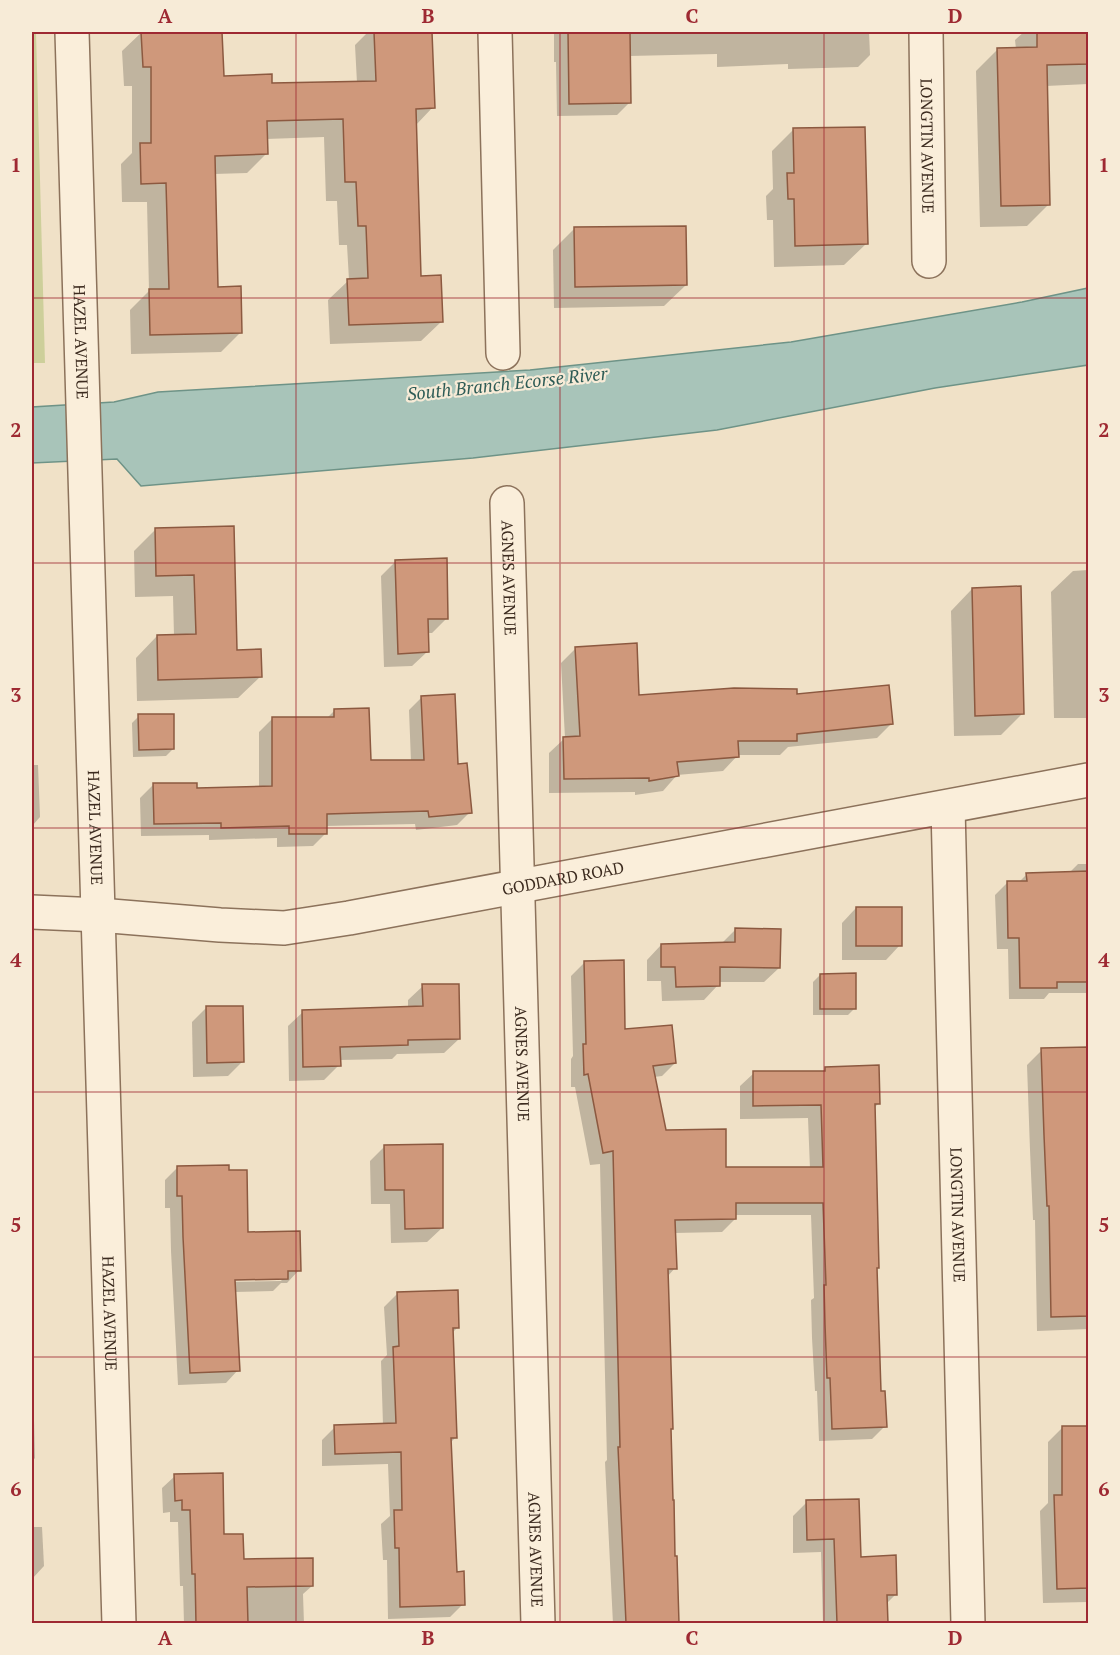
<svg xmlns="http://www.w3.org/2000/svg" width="1120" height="1655" font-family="'PT Serif',serif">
	<rect width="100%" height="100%" fill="#f0e1c7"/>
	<path fill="#cdcf9a" d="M32,32H36L45,363H32Z"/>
	<path fill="#a8c4b9" stroke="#6e9387" stroke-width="1.5" d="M1088,288V365L935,388L717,430L473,458L141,486L117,459L32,463V407L114,402L158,392L530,370L791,342L1022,302Z"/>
	<g fill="#0003" fill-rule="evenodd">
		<path d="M142,32H221L223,78L271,84L357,83L355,45L368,32H430L433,107L415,126L419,277L441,322L421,341L330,344L328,300L349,280L347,245H339L337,201H326L324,137L266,139L267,153L247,173L214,174L217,289L241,332L221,352L131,354L130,310L149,291L147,202H122L121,164L132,153V86H124L122,51Z"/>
		<path d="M554,32H869L870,55L858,67L788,69V64L717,67V54L629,56V103L617,115L557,116L556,62H554Z"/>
		<path d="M1024,32H1088V84L1046,86L1049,204L1027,226L980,227L976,71L997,50L1016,49L1015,40Z"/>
		<path d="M793,130L866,244L844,265L774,267L773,220H767L766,196L773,189L772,151Z"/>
		<path d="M574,229L686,285L664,306L554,308L553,250Z"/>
		<path d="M232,528L235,652L260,677L238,698L137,701L136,658L157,636H174L173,596L135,597L134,551L155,530Z"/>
		<path d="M395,562L447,618L432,633H427V652L412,666L384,667L381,576Z"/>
		<path d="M1088,570V718H1054L1051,592L1073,571Z"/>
		<path d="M972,589L1022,714L1001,735L954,736L951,611Z"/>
		<path d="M576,648L638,696H795L891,724L877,738L788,747L780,755H738L723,771L677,775L663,791L635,795V792L549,793V753L565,738L561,663Z"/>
		<path d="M422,697L470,812L457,825L416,830L415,824L325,826L326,833L313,846L277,847V838L209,840V835L141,836L140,798L153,785L196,789L259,788V732L272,719H326L335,710L369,762H411L409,710Z"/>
		<path d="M139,716L173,749L166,756L133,757L132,723Z"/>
		<path d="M32,765H38L40,817L32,826Z"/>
		<path d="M1078,864H1088V993H1049L1044,999H1009L1008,949H997L995,895L1007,883H1018L1027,874L1069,873Z"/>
		<path d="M856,908L900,945L886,960H842V923Z"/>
		<path d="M735,930L779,968L764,982H718V985L704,1000L662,1001L661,981H647V960L661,945L722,943Z"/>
		<path d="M584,963L624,1031L675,1063L662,1076L654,1077L665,1132L724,1169H810L808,1118L740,1119V1086L754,1073H821L826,1068L878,1104L874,1108L875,1270L880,1393L885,1426L872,1439L819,1441L817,1391H815L812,1338L811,1300L814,1298L811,1215H735V1219L722,1232L674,1233L675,1268L667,1277L670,1430L674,1558H676L678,1624H613L605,1462L607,1460L600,1164L590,1165L575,1087H571V1059L573,1056L571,976Z"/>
		<path d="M820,975L855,1008L848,1015H813V982Z"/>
		<path d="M423,986L459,1039L444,1053L397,1054L392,1059L339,1060V1065L324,1080L289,1081L288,1026L303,1012L408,1008V1000Z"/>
		<path d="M206,1008L243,1061L228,1076L193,1077L192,1022Z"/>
		<path d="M1088,1049V1329L1037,1331L1035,1220H1033L1030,1150L1027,1065L1042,1050Z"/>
		<path d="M385,1146L442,1228L427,1242L391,1243L390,1204H371L370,1161Z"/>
		<path d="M178,1167L247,1234L299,1270L287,1283H281L273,1291L234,1292L238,1370L226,1383L178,1385L171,1251L170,1208H165V1180ZM284,1277L281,1281L227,1282V1279Z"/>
		<path d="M398,1293L458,1327L452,1333L456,1437L450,1443L456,1573L463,1604L450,1617L388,1619L387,1560H383L381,1524L390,1516L388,1464L322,1466V1440L335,1427L383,1425L381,1361L387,1355L384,1307Z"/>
		<path d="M32,1300L33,1339L32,1340Z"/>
		<path d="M32,1344L35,1458L32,1462Z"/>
		<path d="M1088,1427V1602L1043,1603L1040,1511L1048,1503V1442L1062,1428Z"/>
		<path d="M175,1476L242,1560L312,1586L303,1594L304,1624H184L183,1586H180L178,1522H170V1512L163,1513L162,1488Z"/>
		<path d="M807,1502L896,1594L886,1604L887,1624H823L821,1552L793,1553V1516Z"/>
		<path d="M32,1527H42L44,1566L32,1579Z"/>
	</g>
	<g fill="#cf987b" stroke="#8c5940" stroke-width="1.5">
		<path d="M141,32H222L224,76L272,74V83L376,81L374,32H432L435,108L416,109L421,276L441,275L443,322L349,325L347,279L368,278L366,226H358L356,182H345L343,119L267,121L268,154L215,156L218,287L241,286L242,333L150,335L149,289H169L166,183L141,184L140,143H151V67H143Z"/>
		<path d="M568,32H630L631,103L569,104Z"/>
		<path d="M1037,32H1089V64L1047,65L1050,205L1001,206L997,48L1037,47Z"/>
		<path d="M865,127L868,244L795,246L794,199H788L787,173H794L793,128Z"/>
		<path d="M686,226L687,285L575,287L574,227Z"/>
		<path d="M234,526L237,650L261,649L262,677L158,680L157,635L196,634L194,575L156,576L155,528Z"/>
		<path d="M447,558L448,619H428L429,652L398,654L395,560Z"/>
		<path d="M1021,586L1024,714L975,716L972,588Z"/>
		<path d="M637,643L639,695L734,688L797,689V694L889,685L893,724L797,734V741H738L739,757L677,762L679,776L649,781V778L564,779L563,737L580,736L575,647Z"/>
		<path d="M455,694L458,764L467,763L472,813L429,817L428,811L327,814V834H289V826L221,828V823L154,824L153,783H197V788L272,786V717H334V709L369,708L371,760H424L421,696Z"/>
		<path d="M138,714H174V749L139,750Z"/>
		<path d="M1089,871V982H1057V988H1020L1019,938H1008L1007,881H1027L1026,873Z"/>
		<rect x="856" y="907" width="46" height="39"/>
		<path d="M735,928L781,929L780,968L720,967V986L676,987L675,967H661V944L735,942Z"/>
		<path d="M624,960L625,1029L672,1025L676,1063L653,1066L666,1130L726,1129V1167H823L821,1105L753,1106V1071H825V1067L879,1065L880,1104H875L879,1268H877L881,1391H885L887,1427L832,1429L830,1378H827L825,1324L824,1285H826L823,1203H736V1219L675,1220L677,1269H668L673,1429H671L673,1500H674L675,1556H677L679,1623H626L618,1447H620L613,1151L603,1153L588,1074L584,1075L583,1044H586L584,961Z"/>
		<path d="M856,973V1009H820V974Z"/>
		<path d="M422,984H459L460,1039L408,1040V1045L340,1047L341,1066L303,1067L302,1010L423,1006Z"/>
		<path d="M206,1006H243L244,1062L207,1063Z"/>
		<path d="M1089,1047V1316L1051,1317L1049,1206H1047L1044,1135L1041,1048Z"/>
		<path d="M443,1144V1228L405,1229L404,1190H385L384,1145Z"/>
		<path d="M229,1165V1170H247L248,1232L300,1231L301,1271H288V1279L235,1280L240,1371L190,1373L183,1237L182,1196H177V1166Z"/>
		<path d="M458,1290L459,1328H453L457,1438H451L457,1572L464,1571L465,1605L400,1607L399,1548H395L394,1510H402L401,1452L335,1454L334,1425L396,1423L393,1347L399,1346L397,1292Z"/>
		<path d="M1062,1426H1089V1588L1057,1589L1054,1495H1062Z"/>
		<path d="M223,1473L224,1534H243L244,1559L313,1558V1586L247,1587L248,1623H196L195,1574H192L190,1510H182V1500L175,1501L174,1474Z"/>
		<path d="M859,1499L861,1557L896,1555L897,1595H887L888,1623H837L834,1539L807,1540L806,1500Z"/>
	</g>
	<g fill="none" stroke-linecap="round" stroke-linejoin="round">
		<defs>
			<g id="minor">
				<path id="s1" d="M72,32L119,1624"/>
				<path d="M495,32L503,353"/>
				<path id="s2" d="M926,32L929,261"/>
				<path id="s3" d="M507,503L538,1624"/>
				<path id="s4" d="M948,807L968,1624"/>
				<path id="s5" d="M32,912L99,915L220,925L284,928L349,918L1088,780"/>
			</g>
		</defs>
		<use href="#minor" stroke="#8c725b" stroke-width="36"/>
		<use href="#minor" stroke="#faeeda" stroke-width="33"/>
	</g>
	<path fill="none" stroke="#9e2932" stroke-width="1.5" stroke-opacity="0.55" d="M296,32V1624M560,32V1624M824,32V1624M32,298H1088M32,563H1088M32,828H1088M32,1092H1088M32,1357H1088"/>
	<g text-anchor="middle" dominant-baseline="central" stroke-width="4.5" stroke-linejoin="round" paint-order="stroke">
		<g font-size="16" fill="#3c2b1f" stroke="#f7ebd7">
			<text stroke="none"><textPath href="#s2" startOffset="114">LONGTIN AVENUE</textPath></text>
			<text stroke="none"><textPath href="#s1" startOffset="310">HAZEL AVENUE</textPath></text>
			<text stroke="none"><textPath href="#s3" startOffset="75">AGNES AVENUE</textPath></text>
			<text stroke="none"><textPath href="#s1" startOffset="796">HAZEL AVENUE</textPath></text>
			<text stroke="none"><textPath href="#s5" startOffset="536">GODDARD ROAD</textPath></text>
			<text stroke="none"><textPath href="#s3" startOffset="561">AGNES AVENUE</textPath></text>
			<text stroke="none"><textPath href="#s4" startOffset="408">LONGTIN AVENUE</textPath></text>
			<text stroke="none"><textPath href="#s1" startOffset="1282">HAZEL AVENUE</textPath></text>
			<text stroke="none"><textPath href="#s3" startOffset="1047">AGNES AVENUE</textPath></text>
		</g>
		<g font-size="18" font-style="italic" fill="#2e5c56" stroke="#f7ebd7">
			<text transform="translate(507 383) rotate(-6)">South Branch Ecorse River</text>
		</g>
	</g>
	<rect width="1120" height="1655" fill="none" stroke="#f7ebd7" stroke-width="66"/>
	<rect x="33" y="33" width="1054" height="1589" fill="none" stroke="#9e2932" stroke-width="2"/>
	<g font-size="20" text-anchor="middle" font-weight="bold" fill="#9e2932">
		<text x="165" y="23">A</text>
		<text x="428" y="23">B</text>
		<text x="692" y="23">C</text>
		<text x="955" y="23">D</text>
		<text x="16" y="172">1</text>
		<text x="1104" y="172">1</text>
		<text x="16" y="437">2</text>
		<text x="1104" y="437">2</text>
		<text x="16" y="702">3</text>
		<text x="1104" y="702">3</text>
		<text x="16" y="967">4</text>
		<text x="1104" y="967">4</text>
		<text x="16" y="1232">5</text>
		<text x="1104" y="1232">5</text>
		<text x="16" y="1496">6</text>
		<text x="1104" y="1496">6</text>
		<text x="165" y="1645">A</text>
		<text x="428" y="1645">B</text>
		<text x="692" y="1645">C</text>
		<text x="955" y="1645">D</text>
	</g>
</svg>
